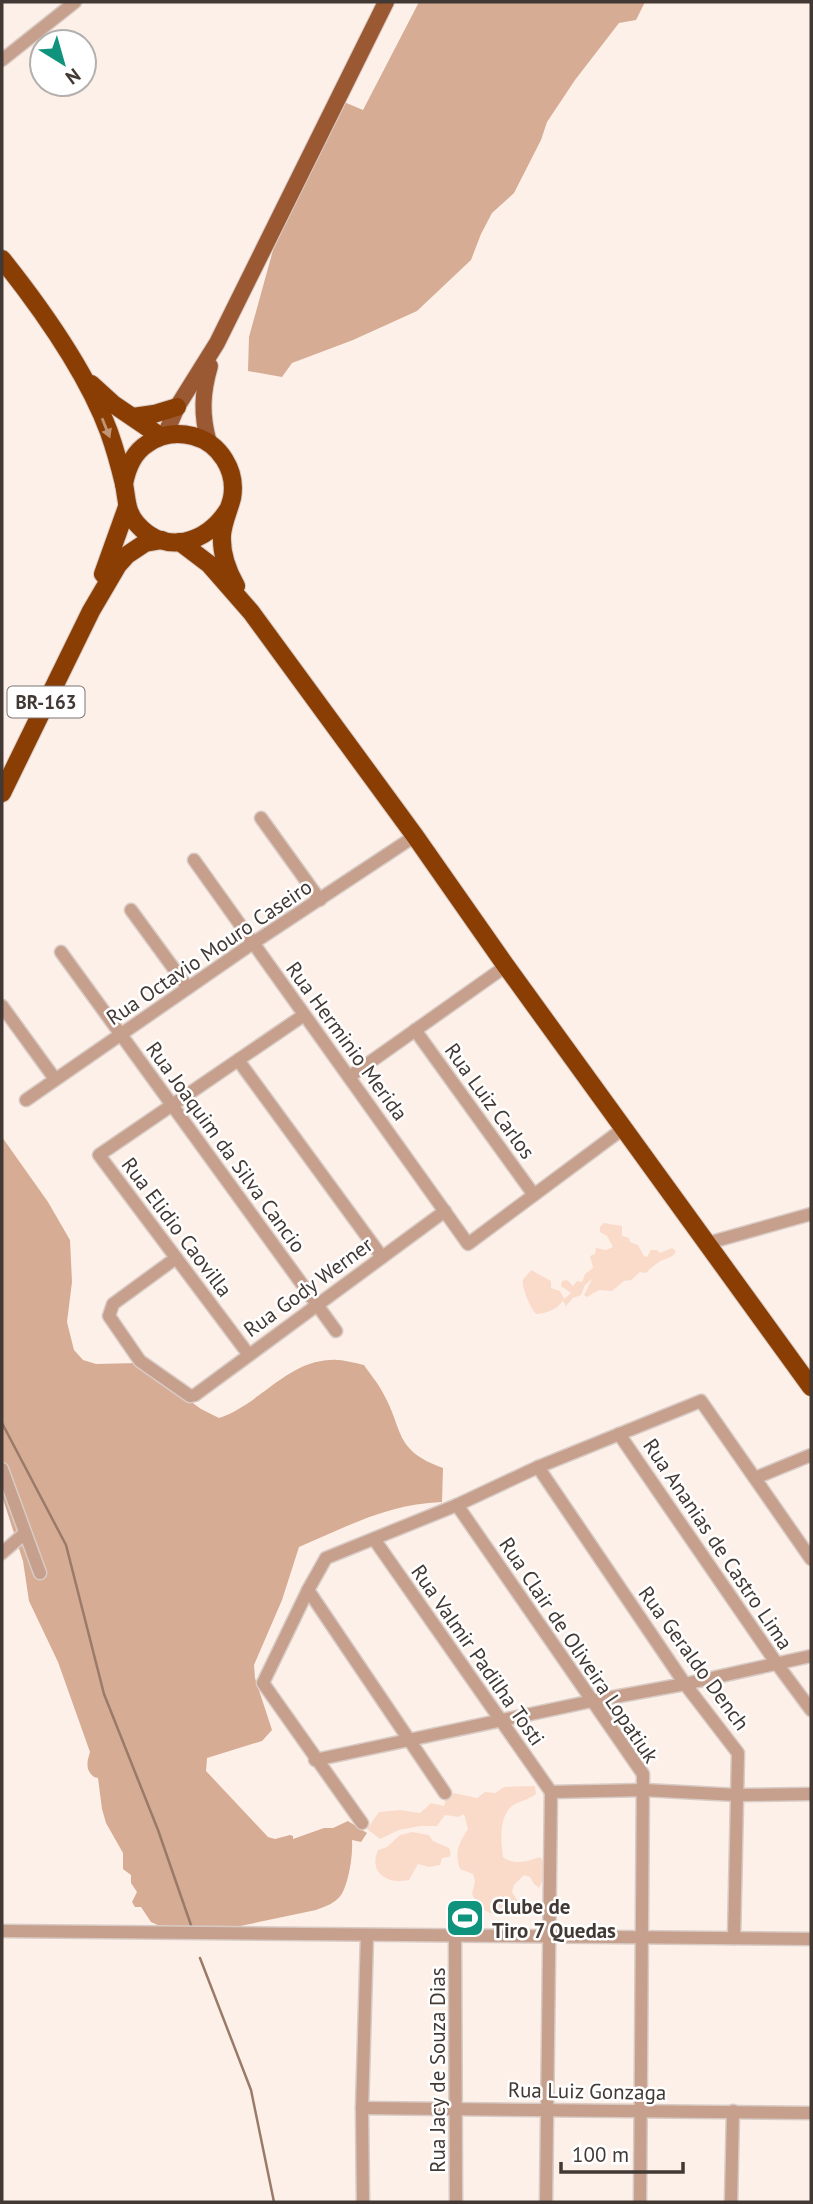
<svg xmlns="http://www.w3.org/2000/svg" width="813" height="2204" font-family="'PT Sans',sans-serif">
	<rect width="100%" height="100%" fill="#fdf0e9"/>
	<g fill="#fadbca">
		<path d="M604,1223L622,1226V1236L629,1238L630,1242L638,1245L644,1256L647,1257L651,1250H657L660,1253L672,1248L676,1251C672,1260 666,1257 659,1262C654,1265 650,1269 646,1273L640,1272L631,1280L624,1281L612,1291L599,1290L587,1297L584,1295L592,1279L585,1285L581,1295L573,1298L566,1306L563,1301C557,1309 546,1314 536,1314C531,1309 521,1287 523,1280C524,1278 530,1272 531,1270L551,1281V1288L560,1291L564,1299L571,1293L561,1286L562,1281L567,1280L573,1286L577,1281L582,1282L585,1274L593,1268L590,1256L595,1254L596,1248L606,1250L613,1247L607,1236L600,1232V1227Z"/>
		<path d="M535,1786L536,1794C530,1799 523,1800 515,1804C498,1814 501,1840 503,1857C515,1866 527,1861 540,1857C550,1869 545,1876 539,1888L534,1884L530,1877L524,1875L514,1885L512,1892L520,1904L521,1911C500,1919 482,1916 472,1894L475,1881L473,1874L460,1869C454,1852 459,1843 468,1829L464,1814L458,1817L445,1815L437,1826H420L399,1830L380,1839L367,1829L379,1812L400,1810L420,1813L431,1803L444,1806L446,1799L454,1793L477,1798L485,1792L495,1793L504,1787Z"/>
		<path d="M412,1832L429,1835L433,1841L449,1848L451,1854L449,1857L442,1858L440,1865L429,1867L418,1864L409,1880C388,1885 368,1873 378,1850L387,1847L400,1835Z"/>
	</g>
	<g fill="#d6ac95">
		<path d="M419,2H645L636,20L619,23L575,80L547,122L541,140L514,193L492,213L481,234L471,260L417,311L353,340L292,363L282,377L248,371L249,337L273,250L344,102L363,110Z"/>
		<path d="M2,1137L48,1202L70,1240L72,1282L67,1322L74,1350L83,1360L96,1364L138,1363L201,1409L219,1418C259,1405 287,1361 331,1360C341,1359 354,1363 364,1365C370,1374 378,1383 383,1393C404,1430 393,1450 443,1468L442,1502C388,1504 348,1526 299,1547L282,1600L254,1665L255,1678L272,1730L262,1741L207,1758L206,1771L268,1837L275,1839L290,1835L293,1836V1839L324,1828H333L348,1821L367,1833L361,1842L352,1840C353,1854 349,1883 341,1895C336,1903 324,1907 316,1910L226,1929L162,1927L151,1922L141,1907H135L132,1902L137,1892L131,1883V1875L123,1869V1853L106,1823L102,1809L98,1778L94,1777C85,1770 87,1762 90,1752L58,1662L29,1601L23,1561L2,1496Z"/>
	</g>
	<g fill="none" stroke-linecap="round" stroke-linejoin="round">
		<g stroke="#9a7a69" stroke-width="2.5">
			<path d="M2,1423L66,1545L104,1694L158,1830L192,1928"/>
			<path d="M200,1958L251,2090L274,2202"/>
		</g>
		<defs>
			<g id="minor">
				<path d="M2,60L75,2"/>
				<path d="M261,818L320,900"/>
				<path d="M194,860L468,1244L624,1128"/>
				<path d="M131,910L188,988"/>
				<path d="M61,952L336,1331"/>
				<path d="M2,1006L55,1079"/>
				<path d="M415,1030L534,1195"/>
				<path d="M238,1060L382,1257"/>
				<path d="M349,1077L506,966"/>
				<path d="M26,1100L253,943L415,836"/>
				<path d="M708,1243L811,1214"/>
				<path d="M176,1258L113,1304L109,1316L140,1361L190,1396L195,1395L445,1211"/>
				<path d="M249,1355L99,1155L304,1015"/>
				<path d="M619,1434L777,1664L811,1710"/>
				<path d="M538,1467L685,1684L738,1753L734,1938"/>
				<path d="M2,1469L40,1573"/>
				<path d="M755,1478L811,1455"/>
				<path d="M457,1505L643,1774L640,2202"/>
				<path d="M374,1539L551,1792"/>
				<path d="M2,1553L25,1533"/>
				<path d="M308,1590L445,1793"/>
				<path d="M315,1760L592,1701L685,1684L811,1656"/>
				<path d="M551,1792L644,1790L737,1795L811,1794"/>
				<path d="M362,1823L263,1683L308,1590L326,1558L457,1505L538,1467L701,1401L811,1559"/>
				<path d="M2,1931L811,1939"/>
				<path d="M455,1937L456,2202"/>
				<path d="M362,2108L811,2113"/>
				<path d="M363,2202L362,2108L367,1936"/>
				<path d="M546,2202L551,1792"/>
				<path d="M731,2202L733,2111"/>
			</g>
			<g id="major">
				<path d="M165,435L177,407L217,343L386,2"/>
				<path d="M209,443C201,415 202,393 210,366"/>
			</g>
			<g id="highway">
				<path d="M2,259C41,308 87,373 109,432C115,449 120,467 124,484C127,499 126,512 137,524C165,556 207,543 227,511"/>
				<path d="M91,384L113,404L160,436"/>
				<path d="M133,417L154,414L177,407"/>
				<path d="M124,484C127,468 133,453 147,444C161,434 177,432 193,436C220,443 237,471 232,498C229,510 223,522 222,535C221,553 227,570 236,586"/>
				<path d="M180,542L209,564L251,612L415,836L506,966L811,1387"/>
				<path d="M103,574L127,507"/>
				<path d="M2,793L91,611L118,565L127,555L145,543L162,540"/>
			</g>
		</defs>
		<use href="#minor" stroke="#d8cbc5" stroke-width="15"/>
		<use href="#major" stroke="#d8cbc5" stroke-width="18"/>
		<use href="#highway" stroke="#d8cbc5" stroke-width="20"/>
		<use href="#minor" stroke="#c6a08c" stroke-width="12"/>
		<use href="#major" stroke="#9b5933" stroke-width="16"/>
		<use href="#highway" stroke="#8a3e03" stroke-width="18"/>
	</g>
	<defs><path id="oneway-solid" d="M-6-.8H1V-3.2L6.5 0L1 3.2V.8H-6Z" transform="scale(1.75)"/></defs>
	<use fill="#bf9574" href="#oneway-solid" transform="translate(106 428) rotate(68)"/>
	<defs>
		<symbol id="stadium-square" viewBox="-11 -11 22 22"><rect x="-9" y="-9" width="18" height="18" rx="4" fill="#0f937c" stroke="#fff"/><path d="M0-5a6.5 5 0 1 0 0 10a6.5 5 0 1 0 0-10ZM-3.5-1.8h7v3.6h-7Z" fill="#fff"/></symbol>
	</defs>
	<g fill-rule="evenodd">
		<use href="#stadium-square" x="443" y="1896" width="44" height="44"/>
	</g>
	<g text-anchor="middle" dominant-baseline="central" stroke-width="5" stroke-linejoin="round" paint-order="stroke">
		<rect fill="#fff" stroke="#7b7472" stroke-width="2" x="7.5" y="686.5" width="77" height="31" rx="5"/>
		<g font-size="19" font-weight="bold" fill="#423935">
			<text x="46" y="702">BR-163</text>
		</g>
		<g font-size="21" fill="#423935" stroke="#fff">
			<text transform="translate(209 952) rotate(-34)">Rua Octavio Mouro Caseiro</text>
			<text transform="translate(347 1041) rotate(54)">Rua Herminio Merida</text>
			<text transform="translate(490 1101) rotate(54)">Rua Luiz Carlos</text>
			<text transform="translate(226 1147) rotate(54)">Rua Joaquim da Silva Cancio</text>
			<text transform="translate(177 1227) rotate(53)">Rua Elidio Caovilla</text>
			<text transform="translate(308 1287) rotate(-36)">Rua Gody Werner</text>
			<text transform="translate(718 1544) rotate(56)">Rua Ananias de Castro Lima</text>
			<text transform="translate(579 1650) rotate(56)">Rua Clair de Oliveira Lopatiuk</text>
			<text transform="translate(478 1655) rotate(55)">Rua Valmir Padilha Tosti</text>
			<text transform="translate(694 1658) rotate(54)">Rua Geraldo Dench</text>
			<text transform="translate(437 2070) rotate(-90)">Rua Jacy de Souza Dias</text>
			<text transform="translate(587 2091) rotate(1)">Rua Luiz Gonzaga</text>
		</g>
		<g font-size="21" font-weight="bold" fill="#423935" stroke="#fff" text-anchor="start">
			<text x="492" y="1906">Clube de<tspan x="492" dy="24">Tiro 7 Quedas</tspan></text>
		</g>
	</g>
	<rect width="813" height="2204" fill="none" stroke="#423935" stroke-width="7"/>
	<g transform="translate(63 63) rotate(143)"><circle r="33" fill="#ffffff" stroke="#b3b0ae" stroke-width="2"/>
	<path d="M0-5L12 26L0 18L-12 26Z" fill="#0f937c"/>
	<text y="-10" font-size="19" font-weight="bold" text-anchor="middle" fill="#423935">N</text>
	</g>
	<path d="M561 2162v10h122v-10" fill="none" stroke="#423935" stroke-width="3.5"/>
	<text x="572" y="2162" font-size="21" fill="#423935" stroke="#ffffff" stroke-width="5" paint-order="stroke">100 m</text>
</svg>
